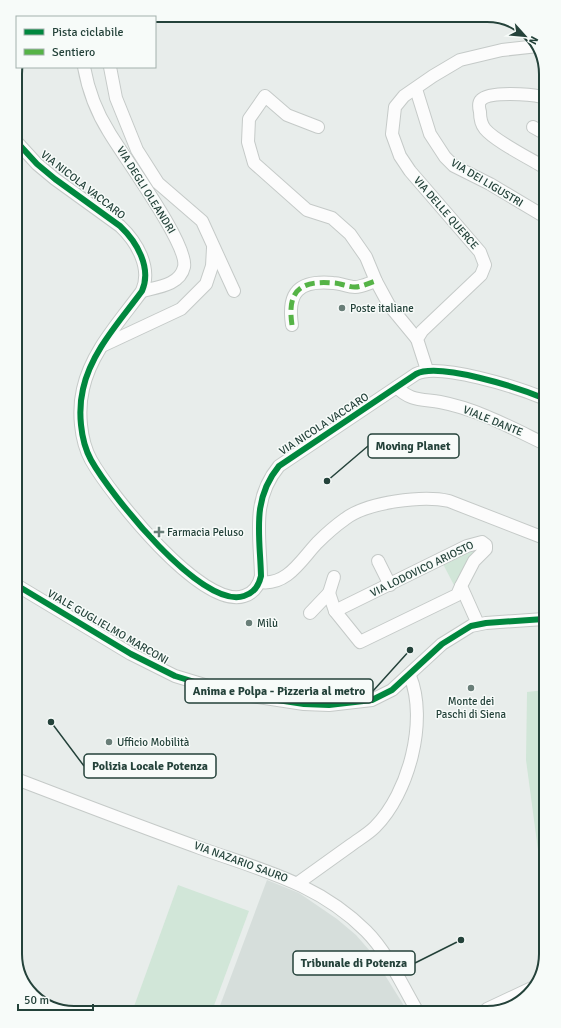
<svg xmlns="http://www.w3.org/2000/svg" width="561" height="1028" font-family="Signika,sans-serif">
	<rect width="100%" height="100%" fill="#e8edeb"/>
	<path fill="#d6dedb" d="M267,880L299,893L337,919L356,935L370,951L406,1009L218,1011Z"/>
	<g fill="#d1e6d8">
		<path d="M480,548L456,589L443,564L466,550Z"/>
		<path d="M545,690V854L538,850L526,760L527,692Z"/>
		<path d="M178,885L249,911L212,1011L132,1012Z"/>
	</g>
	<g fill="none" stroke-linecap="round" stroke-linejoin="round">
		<defs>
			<g id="minor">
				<path d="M77,15V17"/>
				<path d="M137,17L139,15"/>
				<path d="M84,67C88,89 97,113 109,132C123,156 189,245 184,267C180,285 158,287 142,291"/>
				<path d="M110,67L116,98L137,150L158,183L202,221L234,291"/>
				<path d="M416,89L430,134L445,157L454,166L490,184L542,215"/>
				<path d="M542,97C530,94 489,91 481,100C478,103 479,108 480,112C480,118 481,124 485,129C495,141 527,157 542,166"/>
				<path d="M318,127L287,115L265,96L249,119L248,142L254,163L307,210L332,218L350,234L366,257L376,281L389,305L417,339"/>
				<path d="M533,127L542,132"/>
				<path d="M15,140L37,164L55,179L120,226C137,242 152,268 142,291C120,321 91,352 83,389C78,410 80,440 91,460C110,494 202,610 244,596C254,593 259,585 261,576C260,535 251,500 279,466L416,374C439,362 519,388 543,398"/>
				<path d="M292,325C287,292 299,280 333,283C340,283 348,287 355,287C362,287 369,283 376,281"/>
				<path d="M104,345L181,309L206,284L212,266L213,248"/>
				<path d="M427,370L417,339L422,331L481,275L485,265L480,252L410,171L400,156L392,134L395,107L404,96L433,76L460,60L502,50L538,46"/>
				<path d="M397,387C409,401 423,399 440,402C477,409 510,427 543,443"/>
				<path d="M378,561L390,585"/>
				<path d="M260,582C287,586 301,560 317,543C326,534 335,526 345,519C367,502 423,495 449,501L544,538"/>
				<path d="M18,586L131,654L175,676L231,693L304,704L329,705L372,700L392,690L442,644L471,626L486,623L544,619"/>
				<path d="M329,593L334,577"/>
				<path d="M335,611L467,546L482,542L486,545V549L474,561L461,586L478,624"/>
				<path d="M310,613L329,593L335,611L360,642L457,595L461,586"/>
				<path d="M19,780C79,803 139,826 200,848C261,870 318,883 366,931C387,952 401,983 416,1009"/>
				<path d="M298,883C316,870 333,858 351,845C359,839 368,834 375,827C409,793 428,720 410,676"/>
				<path d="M506,1008L516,1003"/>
				<path d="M487,1009L536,986"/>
			</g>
		</defs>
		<use href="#minor" stroke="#c5cac8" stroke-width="14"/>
		<use href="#minor" stroke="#fcfcfc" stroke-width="12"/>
		<path stroke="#55b346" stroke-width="5" stroke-dasharray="10 5" stroke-linecap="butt" d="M292,325C287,292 299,280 333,283C340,283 348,287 355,287C362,287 369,283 376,281"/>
		<defs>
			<g id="cycleway">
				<path d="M15,140L37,164L55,179L120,226C137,242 152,268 142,291C120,321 91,352 83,389C78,410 80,440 91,460C110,494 202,610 244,596C254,593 259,585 261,576C260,535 251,500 279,466L416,374C439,362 519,388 543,398"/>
				<path d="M18,586L131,654L175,676L231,693L304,704L329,705L372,700L392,690L442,644L471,626L486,623L544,619"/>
			</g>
		</defs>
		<use href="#cycleway" stroke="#f7fbf9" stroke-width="8"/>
		<use href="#cycleway" stroke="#00873e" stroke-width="6"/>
	</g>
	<g fill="#697e78" stroke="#f7fbf9" stroke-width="1.5">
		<circle cx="342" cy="308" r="4"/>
		<path d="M157 526h4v4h4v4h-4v4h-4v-4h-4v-4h4z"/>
		<circle cx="249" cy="623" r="4"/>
		<circle cx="471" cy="688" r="4"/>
		<circle cx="109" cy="742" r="4"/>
	</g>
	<g text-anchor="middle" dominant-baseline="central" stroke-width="3" stroke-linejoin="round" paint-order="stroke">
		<g font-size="11" fill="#24423a" stroke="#f7fbf9">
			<text transform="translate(487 183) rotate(31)">VIA DEI LIGUSTRI</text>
			<text transform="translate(83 185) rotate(38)">VIA NICOLA VACCARO</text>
			<text transform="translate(146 190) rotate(58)">VIA DEGLI OLEANDRI</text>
			<text transform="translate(446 213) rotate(49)">VIA DELLE QUERCE</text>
			<text transform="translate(493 421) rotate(22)">VIALE DANTE</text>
			<text transform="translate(324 424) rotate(-33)">VIA NICOLA VACCARO</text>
			<text transform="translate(422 569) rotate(-26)">VIA LODOVICO ARIOSTO</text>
			<text transform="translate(108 627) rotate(30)">VIALE GUGLIELMO MARCONI</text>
			<text transform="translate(241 862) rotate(20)">VIA NAZARIO SAURO</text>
		</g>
		<g font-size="11" fill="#24423a" stroke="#f7fbf9" text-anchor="start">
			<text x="350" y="308">Poste italiane</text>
			<text x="167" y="532">Farmacia Peluso</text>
			<text x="257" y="623">Milù</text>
			<text x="471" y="701" text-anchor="middle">Monte dei<tspan x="471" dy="13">Paschi di Siena</tspan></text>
			<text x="117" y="742">Ufficio Mobilità</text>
		</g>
	</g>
	<path d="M0 0H561V1028H0ZM74 22H487A52 52 0 0 1 539 74V954A52 52 0 0 1 487 1006H74A52 52 0 0 1 22 954V74A52 52 0 0 1 74 22Z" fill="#f7fbf9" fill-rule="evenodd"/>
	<path fill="none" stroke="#24423a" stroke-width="2" d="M74 22H487A52 52 0 0 1 539 74V954A52 52 0 0 1 487 1006H74A52 52 0 0 1 22 954V74A52 52 0 0 1 74 22Z"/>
	<path fill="none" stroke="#24423a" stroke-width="1.5" d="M327 481L368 446M410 650L373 691M51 722L84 766M461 940L415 963"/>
	<g fill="#24423a" stroke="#f7fbf9" stroke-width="1.5">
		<circle cx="327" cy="481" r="4"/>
		<circle cx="410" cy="650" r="4"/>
		<circle cx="51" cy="722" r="4"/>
		<circle cx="461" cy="940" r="4"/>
	</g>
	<g fill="#f7fbf9" stroke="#24423a" stroke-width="1.5">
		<rect x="368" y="434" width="91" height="24" rx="4"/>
		<rect x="185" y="679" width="188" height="24" rx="4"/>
		<rect x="84" y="754" width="132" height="24" rx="4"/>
		<rect x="293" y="951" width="122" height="24" rx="4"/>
	</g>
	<g font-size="12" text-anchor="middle" font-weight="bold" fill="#24423a">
		<text x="413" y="450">Moving Planet</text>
		<text x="279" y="695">Anima e Polpa - Pizzeria al metro</text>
		<text x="150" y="770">Polizia Locale Potenza</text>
		<text x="354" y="967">Tribunale di Potenza</text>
	</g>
	<rect x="16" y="16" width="140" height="52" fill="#f7fbf9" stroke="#a3b1ad"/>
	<rect x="24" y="29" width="20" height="6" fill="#00873e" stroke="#a3b1ad"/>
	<text x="52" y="36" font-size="12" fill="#24423a">Pista ciclabile</text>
	<rect x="24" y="49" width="20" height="6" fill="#55b346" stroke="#a3b1ad"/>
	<text x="52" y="56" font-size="12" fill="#24423a">Sentiero</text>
	<g transform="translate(525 36) rotate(117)" stroke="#f7fbf9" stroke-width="3" paint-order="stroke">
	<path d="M0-3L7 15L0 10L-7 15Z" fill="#24423a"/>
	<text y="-6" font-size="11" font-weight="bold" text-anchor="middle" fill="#24423a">N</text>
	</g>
	<path d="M18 1004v6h75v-6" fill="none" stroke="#24423a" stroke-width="2"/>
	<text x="24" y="1004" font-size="12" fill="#24423a" stroke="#f7fbf9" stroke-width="3" paint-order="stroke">50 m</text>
</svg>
